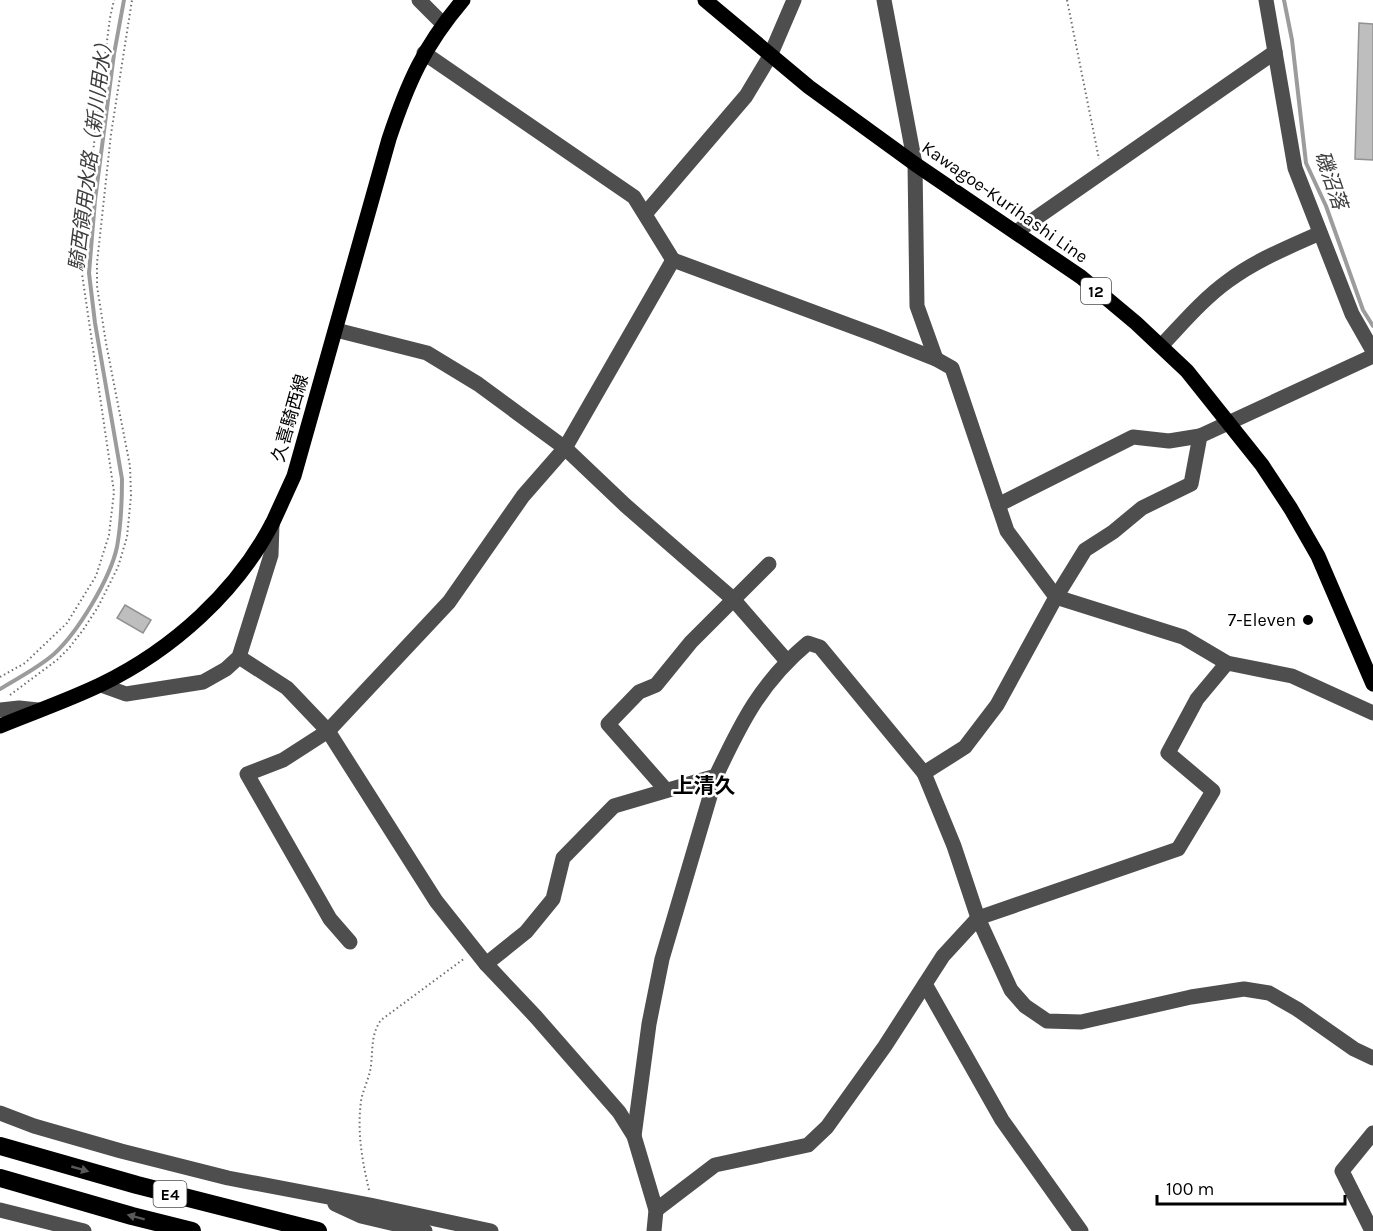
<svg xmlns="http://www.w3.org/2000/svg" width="1373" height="1231" font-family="Karla,'Noto Sans JP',sans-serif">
	<rect width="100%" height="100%" fill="#fff"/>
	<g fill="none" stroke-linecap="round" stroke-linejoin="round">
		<g stroke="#9c9c9c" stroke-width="4">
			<path d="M1284,0L1292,40L1306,163L1326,206L1363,310L1373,326"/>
			<path d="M0,689C18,678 38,668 54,654C78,632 110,579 117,547C121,525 122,501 122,479L95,323L89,273L95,200L114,54L124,0"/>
		</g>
	</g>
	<g fill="#bebebe" stroke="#929292" stroke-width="1.5">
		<path d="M1359,23L1373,24V160L1355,159Z"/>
		<path d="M125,605L151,620L143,633L117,618Z"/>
	</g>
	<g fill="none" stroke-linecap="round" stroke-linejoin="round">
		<g stroke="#707070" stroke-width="2" stroke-dasharray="1.5 3" stroke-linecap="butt">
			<path d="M1067,0L1099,159"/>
			<path d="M0,677L25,663L67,623L96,576L109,535L114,492L81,267L96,125L110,18L114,0"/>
			<path d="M10,695L57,660L69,648L83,630L98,607L118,567L127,537L131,496L130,466L106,343L97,286V263L111,134L132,0"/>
			<path d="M369,1190C362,1160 357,1132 361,1101C363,1089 370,1077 371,1065C373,1048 371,1034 381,1020L465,958"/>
		</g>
		<g stroke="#4e4e4e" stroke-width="15">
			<path d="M419,0L443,24"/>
			<path d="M884,0L915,164L917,306L936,359"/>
			<path d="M1266,0L1295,168L1352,314L1373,351"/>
			<path d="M424,53L634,197L673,260L878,336L936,359L952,368L1007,531L1056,597L1183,637L1227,663L1292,676L1373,713"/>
			<path d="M645,214L746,96L770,56L794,0"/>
			<path d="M1016,232L1275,52"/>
			<path d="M336,330L427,353L478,384L565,448L625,505L733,599L786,660"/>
			<path d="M1161,346C1182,324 1203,299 1228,281C1256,260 1289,247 1320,233"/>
			<path d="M998,505L1133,437L1169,441L1200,436"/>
			<path d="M239,657L287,688L328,731L436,901L486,964L536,1017L619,1112L634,1136L656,1210L654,1231"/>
			<path d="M101,685L126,694L203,682L226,669L239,657L271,555L272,524"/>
			<path d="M0,710L19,708L38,710"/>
			<path d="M924,773L965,747L997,705L1056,597L1085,550L1113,532L1142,508L1191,484L1200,436L1373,356"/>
			<path d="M666,790L608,724L639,692L656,685L691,642L769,564"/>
			<path d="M350,942L330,919L247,774L283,760L328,731L449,602L523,496L565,448L673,260"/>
			<path d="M486,964L526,932L553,899L563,858L614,806L716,776C741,723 761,682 808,643L820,647L924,773L954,846L978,918L1011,990L1025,1006L1047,1021L1081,1022L1191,997L1244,989L1269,993L1297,1009L1354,1049L1373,1058"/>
			<path d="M925,984L1002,1120L1081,1231"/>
			<path d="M0,1113L34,1126L121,1151L228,1178L370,1205L491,1231"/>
			<path d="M634,1136L649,1024L662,959L716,776"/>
			<path d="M335,1204L361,1216L425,1231"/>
			<path d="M0,1210L84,1231"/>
			<path d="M656,1210L715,1165L808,1145L827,1127L885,1046L943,956L978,918L1178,849L1213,791L1168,753L1197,699L1227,663"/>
			<path d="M1372,1231L1342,1171L1373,1133"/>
		</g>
		<g stroke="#000" stroke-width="15">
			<path d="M705,0L809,87L915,164L1081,277L1136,323L1187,371L1262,465L1291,509L1318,556L1373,684"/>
			<path d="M0,726C34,712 69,700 102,684C172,650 237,592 273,522C280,507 287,491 294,476L389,139C408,82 424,46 463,0"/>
		</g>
		<g stroke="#000" stroke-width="18">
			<path d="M0,1146L137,1185L318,1231"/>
			<path d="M0,1178L132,1216L192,1231"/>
		</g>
	</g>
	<defs><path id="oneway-solid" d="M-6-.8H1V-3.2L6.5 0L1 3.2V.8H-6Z" transform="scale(1.5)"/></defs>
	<g fill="#595959">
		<use href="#oneway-solid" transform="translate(80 1169) rotate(16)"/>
		<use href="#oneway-solid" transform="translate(136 1217) rotate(-165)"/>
	</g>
	<circle fill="#000" stroke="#fff" stroke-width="2" cx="1308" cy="620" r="6"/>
	<g text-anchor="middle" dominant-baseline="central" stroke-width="5" stroke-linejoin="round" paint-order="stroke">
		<g fill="#fff" stroke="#4c4c4c" stroke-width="1.5">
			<rect x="1081" y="278" width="30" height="26" rx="4.5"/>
			<rect x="153.5" y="1181" width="33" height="26" rx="4.5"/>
		</g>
		<g font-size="16" font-weight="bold" fill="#000">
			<text x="1096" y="291">12</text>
			<text x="170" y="1194">E4</text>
		</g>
		<g font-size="18" fill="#000" stroke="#fff">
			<text transform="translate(1005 202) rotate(35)">Kawagoe-Kurihashi Line</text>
			<text transform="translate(290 418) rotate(-74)">久喜騎西線</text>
		</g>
		<g font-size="18" fill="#000" stroke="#fff" text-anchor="end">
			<text x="1296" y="620">7-Eleven</text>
		</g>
		<g font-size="20" font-style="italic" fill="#3d3d3d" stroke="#fff">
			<text transform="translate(91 152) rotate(-83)">騎西領用水路（新川用水）</text>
			<text transform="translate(1331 180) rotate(71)">磯沼落</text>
		</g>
		<g font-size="21" font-weight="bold" fill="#000" stroke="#fff">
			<text x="704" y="786">上清久</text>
		</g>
	</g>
	<path d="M1157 1195v9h188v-9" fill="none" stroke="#000000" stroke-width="3"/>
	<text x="1166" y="1195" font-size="18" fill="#000000" stroke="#ffffff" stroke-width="4.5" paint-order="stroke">100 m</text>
</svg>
